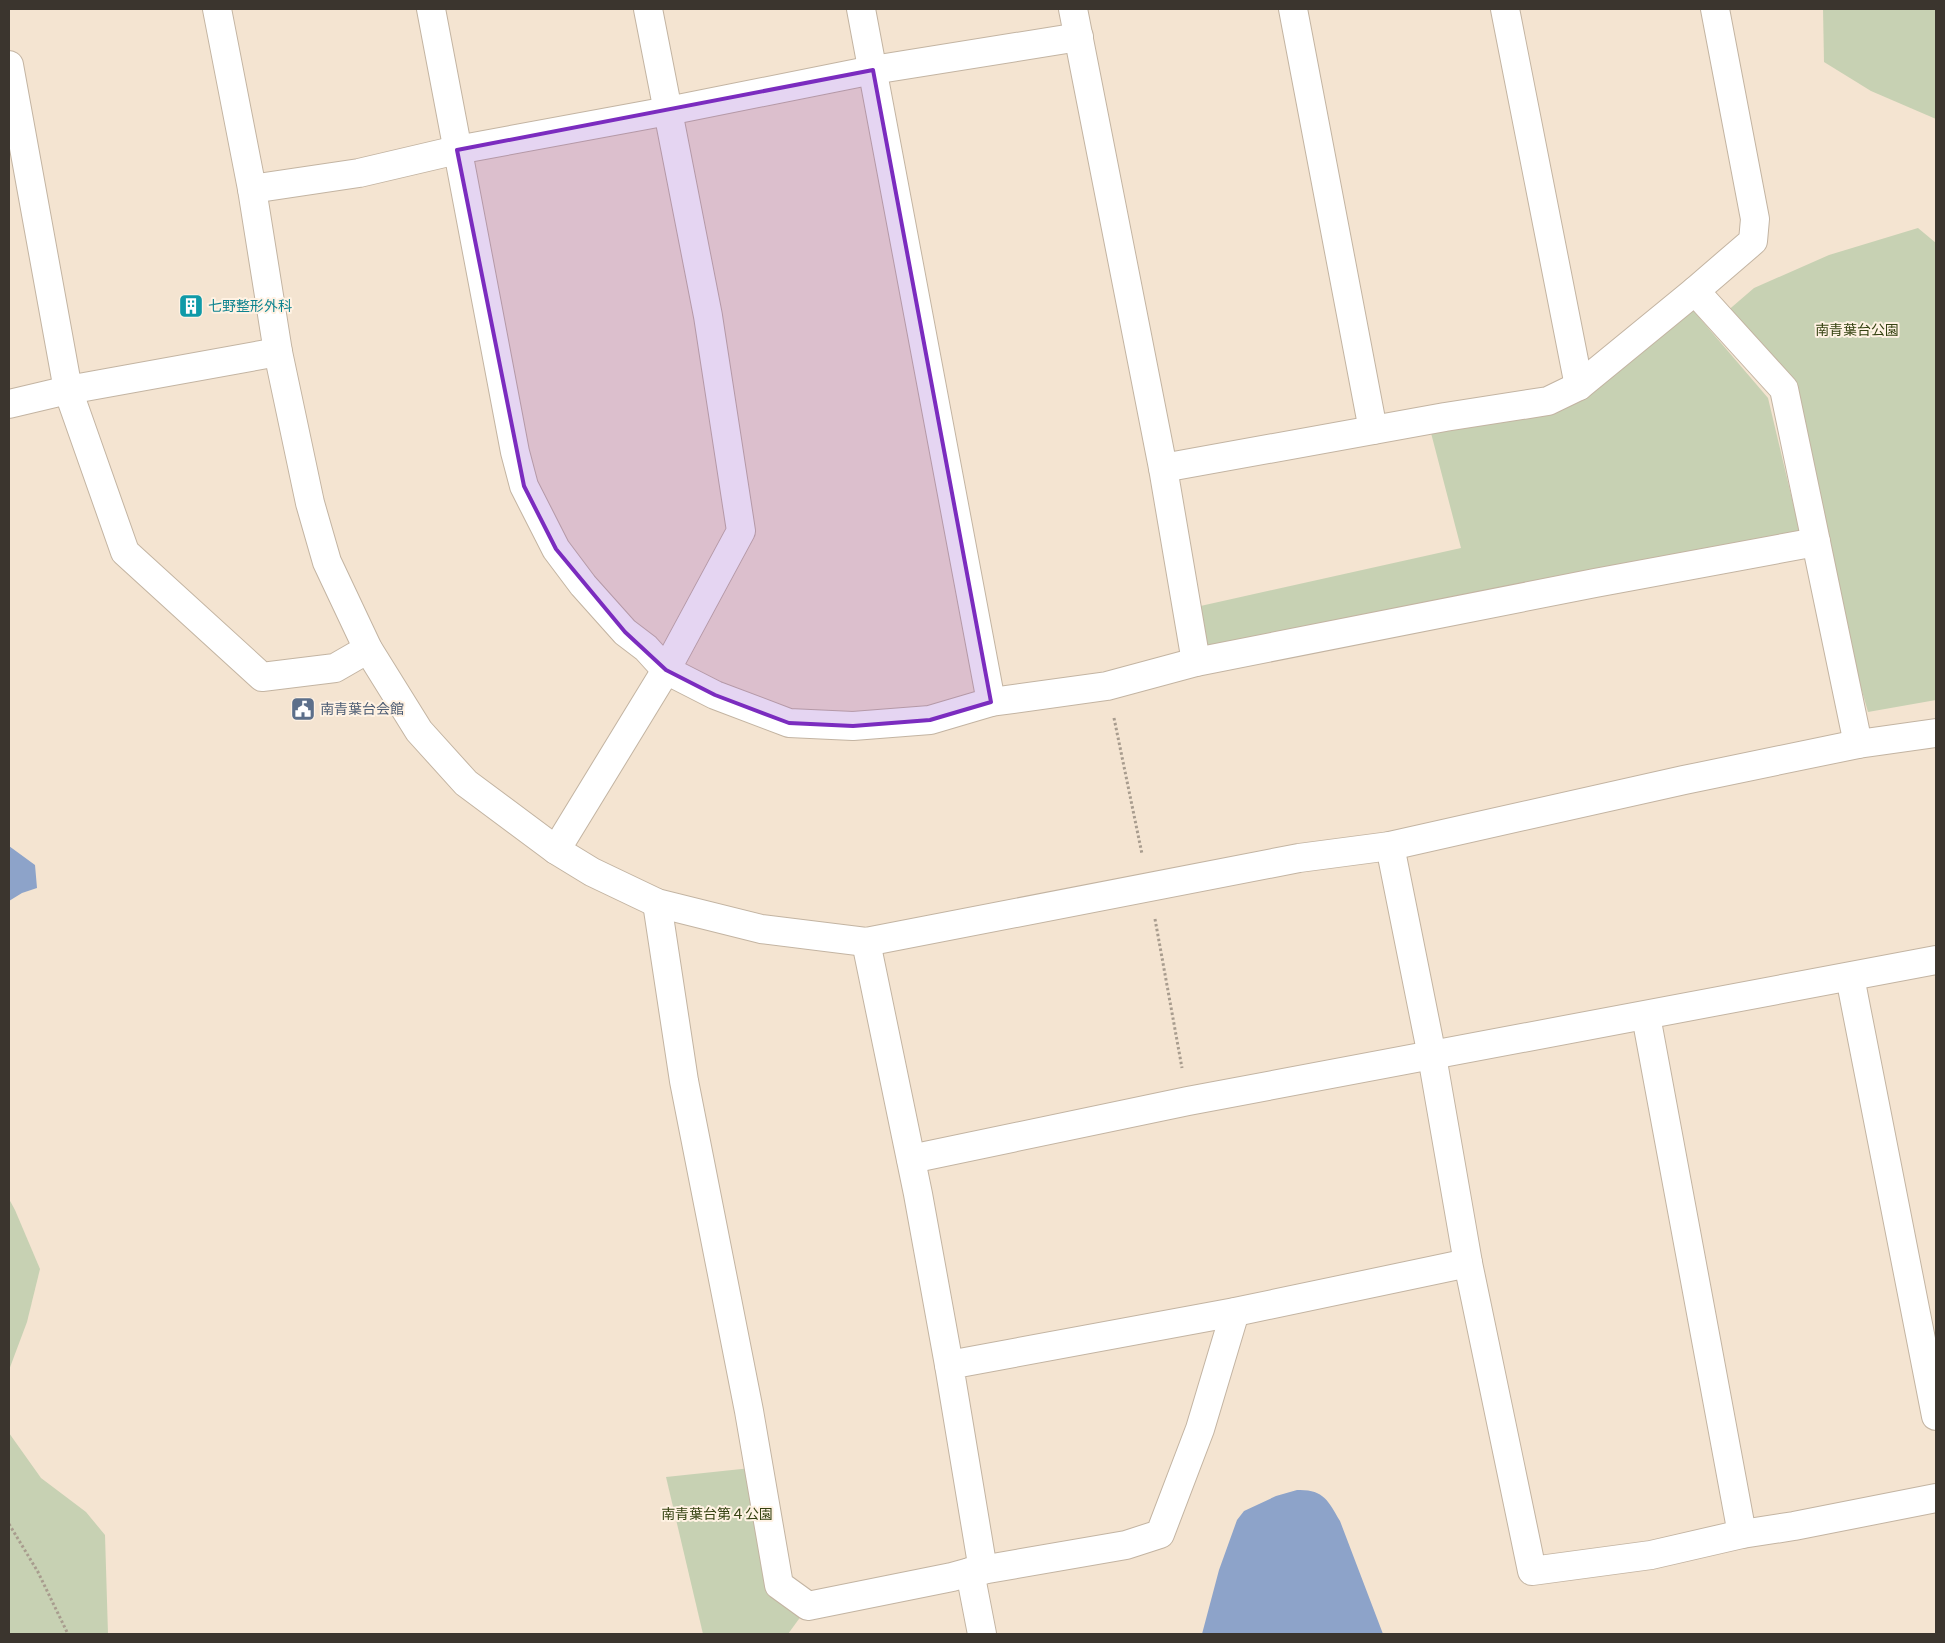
<svg xmlns="http://www.w3.org/2000/svg" width="1945" height="1643" font-family="Quicksand,'Noto Sans JP',sans-serif">
	<rect width="100%" height="100%" fill="#f4e4d1"/>
	<g fill="#c7d1b3">
		<path d="M1823,9H1936V119L1871,91L1824,62Z"/>
		<path d="M1918,228L1936,243V700L1868,712L1858,677L1795,381L1725,313L1754,288L1829,255Z"/>
		<path d="M1692,309L1768,398L1801,537L1203,650L1196,607L1461,548L1431,433L1554,411Z"/>
		<path d="M9,1199L15,1210L40,1269L27,1322L9,1370Z"/>
		<path d="M9,1429V1433L41,1478L86,1512L105,1535L108,1634H9Z"/>
		<path d="M751,1468L804,1612L788,1634H703L666,1477Z"/>
	</g>
	<g fill="#8da3c9">
		<path d="M9,846L35,865L37,888L22,893L9,901Z"/>
		<path d="M1297,1490C1323,1489 1328,1500 1340,1521L1383,1634H1202L1219,1570L1237,1520L1244,1511L1276,1496Z"/>
	</g>
	<g fill="none" stroke-linecap="round" stroke-linejoin="round">
		<defs>
			<g id="minor">
				<path d="M431,9L515,452L524,486L556,549L583,585L625,632L646,648L666,670L715,695L789,723L853,726L930,720L991,702L1107,686L1196,662L1595,583L1816,542L1858,744"/>
				<path d="M861,9L991,702"/>
				<path d="M1073,9L1163,468L1196,662"/>
				<path d="M1293,9L1373,430"/>
				<path d="M1505,9L1579,386"/>
				<path d="M9,65L68,390L278,352"/>
				<path d="M252,189L359,173L457,150L668,111L873,70L1079,37"/>
				<path d="M1695,291L1784,389L1816,542"/>
				<path d="M9,404L68,390L125,552L262,677L335,668L368,649"/>
				<path d="M1163,468L1445,417L1548,401L1579,386L1695,291L1753,241L1755,219L1715,9"/>
				<path d="M1390,846L1432,1056L1468,1263L1532,1571L1651,1555L1742,1534L1794,1526L1936,1498"/>
				<path d="M556,850L666,670L741,531L708,316L648,9"/>
				<path d="M657,903L684,1081L749,1411L779,1585L808,1606L952,1577L970,1572L1126,1545L1160,1534L1200,1429L1235,1312"/>
				<path d="M866,942L918,1194L949,1365"/>
				<path d="M1850,977L1936,1416"/>
				<path d="M1646,1016L1742,1534"/>
				<path d="M911,1159L1188,1101L1936,960"/>
				<path d="M983,1570L949,1365L1235,1312L1468,1263"/>
				<path d="M970,1572L982,1634"/>
			</g>
			<path id="tertiary" d="M217,9L252,189L278,352L310,503L327,562L368,649L419,731L466,783L556,850L592,872L657,903L761,929L866,942L1299,858L1390,846L1684,780L1858,744L1936,733"/>
		</defs>
		<use href="#minor" stroke="#c3b4a2" stroke-width="30"/>
		<use href="#tertiary" stroke="#c3b4a2" stroke-width="30"/>
		<g stroke="#a89c8e" stroke-width="3" stroke-dasharray="2.5 2.5" stroke-linecap="butt">
			<path d="M1114,718L1142,854"/>
			<path d="M1155,919L1182,1068"/>
			<path d="M9,1524L38,1572L68,1634"/>
		</g>
		<use href="#minor" stroke="#fff" stroke-width="28"/>
		<use href="#tertiary" stroke="#fff" stroke-width="28"/>
	</g>
	<path fill="#7b2cbf" fill-opacity="0.2" stroke="#7b2cbf" stroke-width="4" stroke-linejoin="round" d="M873,70L991,702L930,720L853,726L789,723L715,695L666,670L625,632L556,549L524,486L457,150Z"/>
	<defs>
		<symbol id="building-square" viewBox="-11 -11 22 22"><rect x="-9" y="-9" width="18" height="18" rx="4" fill="#0f9aa8" stroke="#fff2e3"/><path d="M-4-6H4V6H1V3H-1V6H-4ZM-2.5-4.3h1.7v1.8h-1.7ZM.8-4.3h1.7v1.8H.8ZM-2.5-1h1.7V.8h-1.7ZM.8-1h1.7V.8H.8Z" fill="#fff"/></symbol>
		<symbol id="civic-square" viewBox="-11 -11 22 22"><rect x="-9" y="-9" width="18" height="18" rx="4" fill="#5c6f8a" stroke="#fff2e3"/><path d="M-.6-6.5H3V-4.5H.6V-3L4-1V1h2V6H-6V1h2V-1L-.6-3ZM-1.2 2.5V6h2.4V2.5Z" fill="#fff"/></symbol>
	</defs>
	<g fill-rule="evenodd">
		<use href="#building-square" x="177" y="292" width="28" height="28"/>
		<use href="#civic-square" x="289" y="695" width="28" height="28"/>
	</g>
	<g text-anchor="middle" dominant-baseline="central" stroke-width="4" stroke-linejoin="round" paint-order="stroke">
		<g font-size="14" fill="#0d838f" stroke="#fff2e3" text-anchor="start">
			<text x="208" y="306">七野整形外科</text>
		</g>
		<g font-size="14" fill="#354211" stroke="#fff2e3">
			<text x="1857" y="330">南青葉台公園</text>
			<text x="717" y="1514">南青葉台第４公園</text>
		</g>
		<g font-size="14" fill="#4e5e75" stroke="#fff2e3" text-anchor="start">
			<text x="320" y="709">南青葉台会館</text>
		</g>
	</g>
	<rect width="1945" height="1643" fill="none" stroke="#3b352e" stroke-width="20"/>
</svg>
